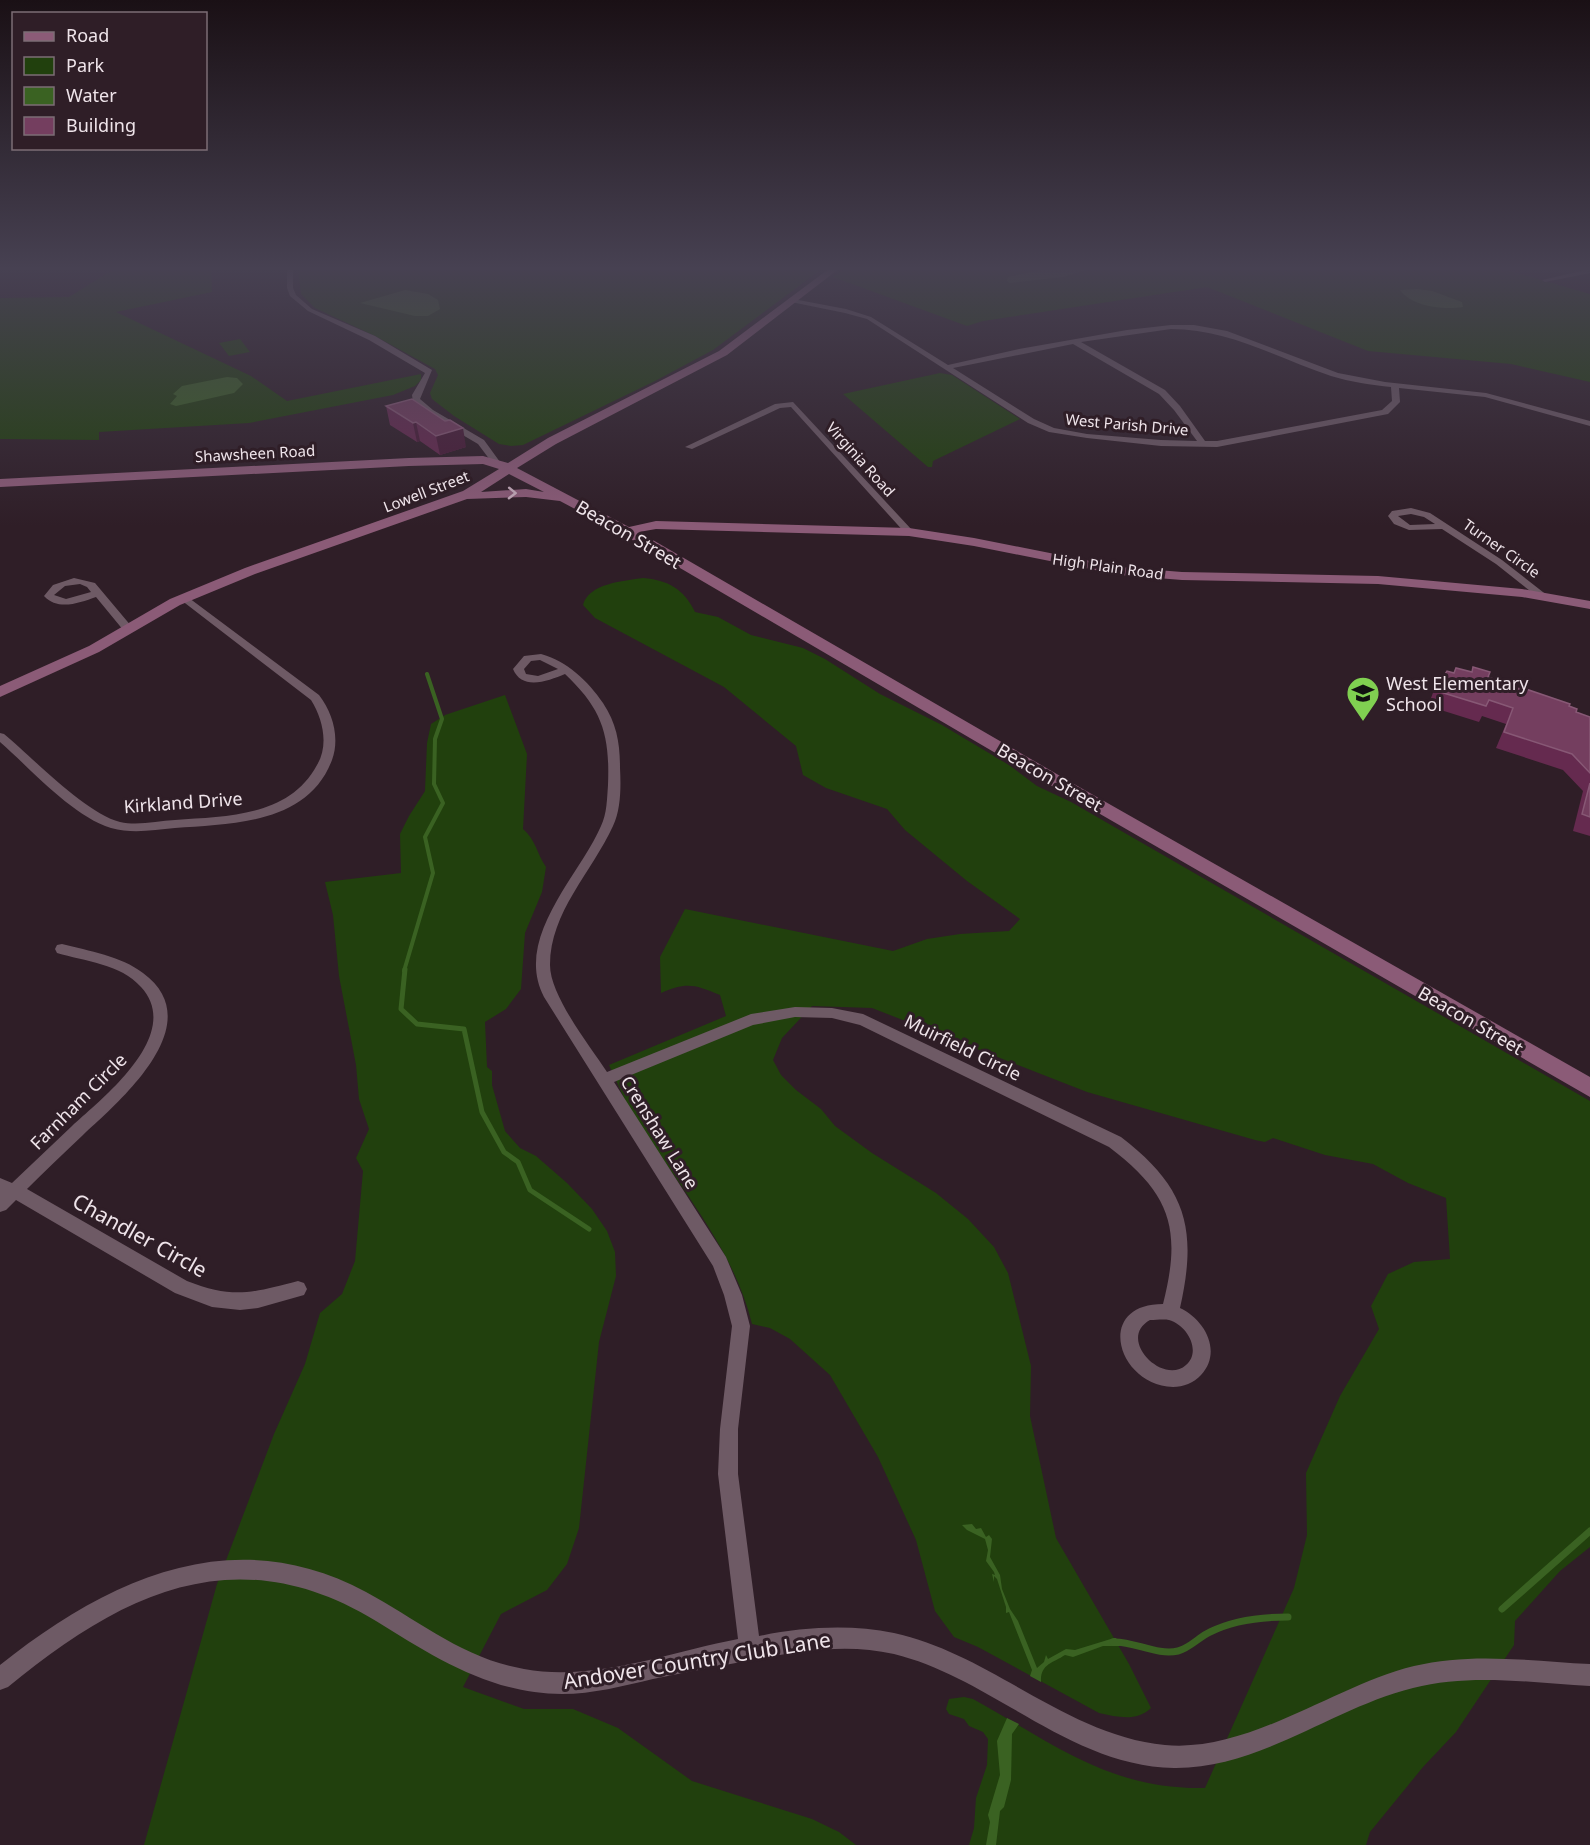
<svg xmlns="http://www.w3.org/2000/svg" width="1590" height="1845" font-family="'Noto Sans',sans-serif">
	<rect width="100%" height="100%" fill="#2f1e27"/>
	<g fill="#21400d">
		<path d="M134,268H211L212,292L116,312L251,376L287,401L421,374V380L415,386L393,395L249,423L99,432V440L0,439V298L69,297L114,269Z"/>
		<path d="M298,268H823L713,350L655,381L523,445L511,446L499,444L454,416L432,399L430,393L438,375L435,369L375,336L315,308L301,294Z"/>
		<path d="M845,268L893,271L897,268H1500L1590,294V382L1511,364L1368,351L1207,287L983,321L967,326L833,277Z"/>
		<path d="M240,339L250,352L229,356L219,343Z"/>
		<path d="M940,373L952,375L1020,419L933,461L932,467H928L843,394Z"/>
		<path d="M643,578C668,580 684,589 695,612L718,617L751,635L803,648L825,659L880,694L942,725L1009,765L1037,786L1071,802L1590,1101V1547L1560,1571L1515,1621L1514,1645L1456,1732L1423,1767L1370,1832L1366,1845H969L974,1828L976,1798L987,1765L988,1739L983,1732L969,1726L964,1719L949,1714L946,1709L949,1699L964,1697L973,1699C1050,1741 1108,1790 1205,1788L1294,1588L1307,1535L1306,1473L1340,1396L1379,1329L1371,1306L1388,1274L1414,1262L1450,1259L1446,1198L1408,1183L1373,1164L1325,1155L1273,1138L1265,1142L1255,1140L1087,1092L872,1008L812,1006L782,1038L773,1060L781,1075L796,1090L821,1109L835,1126L872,1153L936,1193L968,1219L994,1247L1008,1273L1031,1366L1030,1416L1056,1538L1129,1664L1151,1708C1136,1722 1118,1717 1099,1713L978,1647L954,1637L935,1611L916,1540L878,1457L830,1375L790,1339L770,1328L752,1324C732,1241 668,1175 626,1102C620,1090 615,1077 609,1065L726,1016L720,995C694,984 686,982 661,993L660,957L685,909L893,951L927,939L960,934L1009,931L1020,919L967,881L905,830L887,809L826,788L803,775L796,746L724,687L595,618L583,605C589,583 624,581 643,578Z"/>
		<path d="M505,695L527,754L523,829C536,840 537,854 546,867L542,892L525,933L521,989L506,1009L485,1022L487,1067L492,1071V1085L505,1131L520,1148L536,1156L567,1183L592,1209L607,1231L615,1252L616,1276L599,1342L579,1528L567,1564L547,1590L501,1614L463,1687L524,1709H573L618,1728L692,1781L812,1819L839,1832L856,1845H144L217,1584L274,1434L305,1364L320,1313L342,1294L355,1261L363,1171L356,1158L369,1129L359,1099L356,1065L339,976L333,915L325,882L401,873L400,834L409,816L425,791L427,743L431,724L445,715Z"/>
	</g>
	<g fill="#3a6222">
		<path d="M1050,268H1092L1063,277L1010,283L1007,281L1008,277Z"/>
		<path d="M1417,289L1432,291L1462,302L1463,307C1444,310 1412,307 1400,290Z"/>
		<path d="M405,290L428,294L438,300L440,309L428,316H415L360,303Z"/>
		<path d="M227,377L237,378L243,384L234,393L176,406L170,404L177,396L173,394L182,386Z"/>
		<path d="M972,1524L976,1529L981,1528L986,1537L989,1535L992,1539L990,1557L1000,1575L1002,1589L1010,1609L1018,1621L1037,1668L1044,1662L1046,1655L1048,1659L1066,1649L1075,1650L1114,1638H1116L1121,1646H1103L1073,1657L1065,1655C1053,1663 1040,1664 1041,1682L1030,1676L1032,1670L1009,1612L1006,1613V1607L997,1579L994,1576V1582L992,1574L995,1575L994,1572L986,1561L988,1550L985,1539L967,1530L962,1525Z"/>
		<path d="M1007,1718L1019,1724L1012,1734L1011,1780L1004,1807L1000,1811L996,1845H986L990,1822L988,1815L1000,1775L997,1741Z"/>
	</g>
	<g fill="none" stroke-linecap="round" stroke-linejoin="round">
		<path stroke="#3a6222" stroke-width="4" d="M404,971L433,873L425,837L443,803L434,784L435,739L442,719L427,674"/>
		<path stroke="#3a6222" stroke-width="5" d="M405,969L401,1009L417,1024L464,1029L482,1112L504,1152L518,1162L530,1190L589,1229"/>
		<g stroke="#3a6222" stroke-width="7">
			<path d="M1502,1609L1590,1531"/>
			<path d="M1113,1642C1134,1641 1157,1656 1178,1651C1190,1648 1199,1637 1210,1632C1234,1620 1261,1617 1288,1617"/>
		</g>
		<g fill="#6e5a65" fill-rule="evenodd">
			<path d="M287,268H293V288L296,295L312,309L375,336L432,370L420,399L433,410L484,440L500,462L499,464H493L478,444L427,414L413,402L412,395L425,373L369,340L308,311L290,296L287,288Z"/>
			<path d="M1590,269V273L1545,282L1542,280Z"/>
			<path d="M793,299L846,309L871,317L948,365L1019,349L1127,330L1171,325H1194L1227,331L1338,373L1385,382L1486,393L1590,421V426L1485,397L1399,388L1400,402L1388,414L1217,447L1161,446L1087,438L1049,432L1028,423L867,319L845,313L791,302ZM1171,329C1228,329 1278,358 1331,376C1350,382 1372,385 1391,387L1392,401L1382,410L1217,441H1205L1180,406L1165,390L1081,342ZM1073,344L1159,394L1174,410L1197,441L1161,440L1087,434L1054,428L1034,419L953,368Z"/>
			<path d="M793,402L912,530V534H906L791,407L780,408L692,449L685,447L775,404Z"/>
			<path d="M1411,508L1430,513L1502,560L1548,596L1547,598H1539L1496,564L1442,529L1409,530L1394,524L1388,516L1392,511ZM1411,514L1424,517L1435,524L1410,525L1398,516Z"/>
			<path d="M74,578L95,583L132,627V631H124L96,597C79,603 58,611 44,596L53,585ZM80,584L87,587L91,592L66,599L54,595L65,586Z"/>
			<path d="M185,595L319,695C333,713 340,738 332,760C308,824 232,824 175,828C153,830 133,834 111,828C72,816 31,769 0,742V733L4,734C33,758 85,813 120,822C138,826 157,821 175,820C227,816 289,817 317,765C329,745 323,719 311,700L181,600V596Z"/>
			<path d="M541,654C567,661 588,681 603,703C617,724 620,744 620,768C621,786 621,810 613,826C592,872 550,912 550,965C550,996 590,1046 607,1072L751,1014L795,1007L832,1008L863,1014L1121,1137C1186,1187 1198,1228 1180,1308C1204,1319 1223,1351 1201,1375C1194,1383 1183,1387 1173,1387C1117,1385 1094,1304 1163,1304C1182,1229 1171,1194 1109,1147L860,1025L832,1018L795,1017L753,1025L614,1082L726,1257L742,1295L750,1326L738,1429V1474L759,1636C803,1627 850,1624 894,1633C991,1654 1065,1735 1165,1745C1249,1753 1333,1686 1414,1666C1471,1652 1532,1661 1590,1664V1686C1532,1683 1471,1673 1413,1688C1332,1708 1260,1769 1174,1768C1069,1766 992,1678 894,1654C847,1643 799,1651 752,1660C720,1666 686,1672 653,1679C623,1686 593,1694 562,1694C491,1694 434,1657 376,1621C236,1536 122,1593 8,1687L0,1690V1665C108,1579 233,1520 366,1592C418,1620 464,1659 524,1669C595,1682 669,1652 738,1639L718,1474L720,1429L732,1326L724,1295L713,1266L544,997C513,938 580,875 601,826C607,814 607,798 608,785C610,734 602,709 565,674C548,681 522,691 513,669L524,656ZM540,660L558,669L538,676L526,674L524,669L531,661ZM1150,1320C1156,1320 1164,1319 1169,1320C1187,1325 1202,1351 1186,1365C1163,1386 1116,1339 1150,1320Z"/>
			<path d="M62,944C89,951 121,956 143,973C211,1023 121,1100 83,1135C64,1153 45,1171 27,1189L187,1281C233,1299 252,1293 298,1281L304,1283L307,1289L304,1295L258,1308L240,1310L212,1307L175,1293L16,1200L6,1210L0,1212V1178L12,1183C32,1164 52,1145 72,1126C104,1097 184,1034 141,987C121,964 84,961 57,953L55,949L57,945Z"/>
		</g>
		<path fill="#8b5b77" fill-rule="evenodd" d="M830,268H840L727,355L556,444L517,468L629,527L656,521L909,528L974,538L1120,567L1182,572L1378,576L1522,589L1590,601V609L1522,597L1378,584L1182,580L1120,575L974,546L909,536L656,529L639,532L1074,784L1590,1077V1097L1062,792L622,534L560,501L526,497L467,499L255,574L180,605L99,652L0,697V686L89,646L170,599L245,568L463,491L499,469L483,464L409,466L0,487V479L409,458L483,456L508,463L548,438L719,351ZM509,474L544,492L526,489L481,492Z"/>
	</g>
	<g fill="#652a4f">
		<path d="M386,406L466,447L440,455L420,441L417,442L390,425Z"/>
		<path d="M1454,673L1488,677L1494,685L1569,706L1576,712L1590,717V836L1573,831L1583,791L1563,770L1496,748L1506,724L1482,716L1479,722L1428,706L1434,690Z"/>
	</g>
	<g fill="#491d38">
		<path d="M416,422L420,441L417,442L413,423Z"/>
		<path d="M463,428L466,447L440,455L436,436Z"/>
	</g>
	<g fill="#743e5f" stroke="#875875" stroke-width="1.5">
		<path d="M412,399L445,421L450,420L463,428L436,436L416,422L413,423L386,406Z"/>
		<path d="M1473,667L1490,672L1488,677L1496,680L1493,685L1517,692L1520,687L1570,704L1569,706L1577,709L1576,712L1590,717V773L1572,754L1504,732L1513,708L1489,700L1486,706L1434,690L1447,671L1454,673L1456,668L1472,672Z"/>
		<path d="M1590,783V817L1582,814Z"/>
	</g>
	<defs><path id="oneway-chevron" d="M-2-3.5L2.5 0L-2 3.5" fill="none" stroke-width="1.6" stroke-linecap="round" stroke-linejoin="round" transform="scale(1.5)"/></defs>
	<use stroke="#c7adbc" href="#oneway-chevron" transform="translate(512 493) rotate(1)"/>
	<linearGradient id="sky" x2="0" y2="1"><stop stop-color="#1a1015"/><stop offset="0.51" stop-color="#474152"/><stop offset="1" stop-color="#474152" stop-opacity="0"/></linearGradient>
	<rect width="1590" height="526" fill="url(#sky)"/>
	<defs>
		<symbol id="school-pin" viewBox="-11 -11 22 30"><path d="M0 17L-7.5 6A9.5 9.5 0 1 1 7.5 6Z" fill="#80d051" stroke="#2f1e27"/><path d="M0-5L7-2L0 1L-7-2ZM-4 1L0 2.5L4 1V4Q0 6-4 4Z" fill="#111"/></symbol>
	</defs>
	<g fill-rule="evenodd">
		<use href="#school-pin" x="1344" y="674" width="38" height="52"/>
	</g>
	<g text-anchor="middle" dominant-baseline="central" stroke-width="6" stroke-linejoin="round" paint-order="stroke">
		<g font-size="15" fill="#efe4ea" stroke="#2f1e27">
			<text transform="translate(1127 424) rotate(5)">West Parish Drive</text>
			<text transform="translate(255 453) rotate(-3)">Shawsheen Road</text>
			<text transform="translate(861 459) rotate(48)">Virginia Road</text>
			<text transform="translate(426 491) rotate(-21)">Lowell Street</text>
			<text transform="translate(1502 548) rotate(35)">Turner Circle</text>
			<text transform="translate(1108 566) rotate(8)">High Plain Road</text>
		</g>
		<g font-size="18" fill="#efe4ea" stroke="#2f1e27">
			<text transform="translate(629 534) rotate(30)">Beacon Street</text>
			<text transform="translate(1050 777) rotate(30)">Beacon Street</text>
			<text transform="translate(183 802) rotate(-4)">Kirkland Drive</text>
			<text transform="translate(1471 1020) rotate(30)">Beacon Street</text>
			<text transform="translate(963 1047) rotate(26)">Muirfield Circle</text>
			<text transform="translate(78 1101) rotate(-45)">Farnham Circle</text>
			<text transform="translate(660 1132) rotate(58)">Crenshaw Lane</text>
		</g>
		<g font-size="18" fill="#efe4ea" stroke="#2f1e27" text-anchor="start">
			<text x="1386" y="683">West Elementary<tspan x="1386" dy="21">School</tspan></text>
		</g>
		<g font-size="21" fill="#efe4ea" stroke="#2f1e27">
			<text transform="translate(140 1235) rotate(29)">Chandler Circle</text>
			<text transform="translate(697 1660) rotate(-9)">Andover Country Club Lane</text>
		</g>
	</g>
	<rect x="12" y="12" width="195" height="138" fill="#2f1e27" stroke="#7c6d75" stroke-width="1.5"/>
	<rect x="24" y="32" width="30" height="9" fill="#8b5b77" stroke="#7c6d75" stroke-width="1.5"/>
	<text x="66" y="42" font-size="18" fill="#efe4ea">Road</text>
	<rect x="24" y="57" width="30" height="18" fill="#21400d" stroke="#7c6d75" stroke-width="1.5"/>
	<text x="66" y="72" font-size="18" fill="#efe4ea">Park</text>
	<rect x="24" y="87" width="30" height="18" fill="#3a6222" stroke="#7c6d75" stroke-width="1.5"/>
	<text x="66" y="102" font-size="18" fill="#efe4ea">Water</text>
	<rect x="24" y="117" width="30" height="18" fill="#743e5f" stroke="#7c6d75" stroke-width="1.5"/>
	<text x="66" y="132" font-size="18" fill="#efe4ea">Building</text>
</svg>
